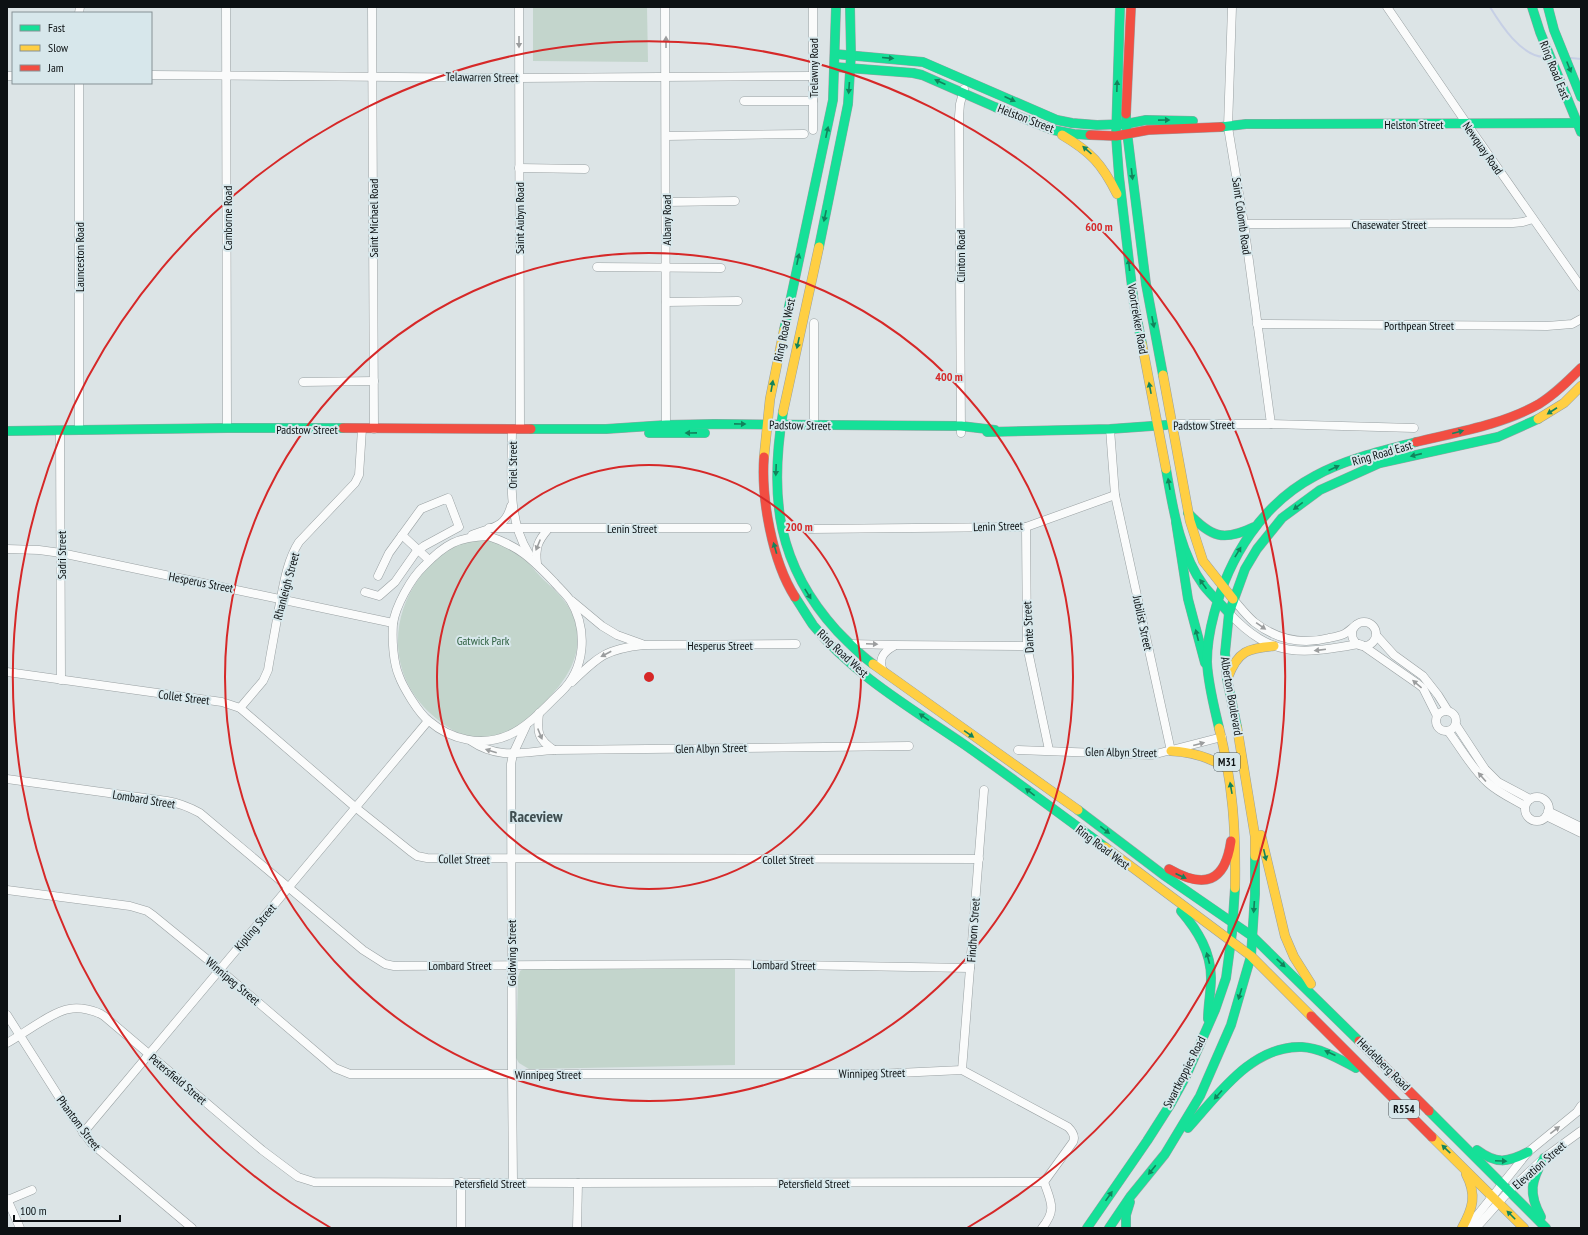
<svg xmlns="http://www.w3.org/2000/svg" width="1588" height="1235" font-family="'PT Sans Narrow',sans-serif">
	<rect width="100%" height="100%" fill="#dce4e6"/>
	<g fill="#c3d5cc">
		<path d="M533,7H647L648,62L533,61Z"/>
		<path d="M485,540C497,543 511,546 521,555C528,561 534,570 541,577C550,586 561,595 568,606C584,631 579,659 562,682C554,694 528,721 515,728C505,734 492,737 480,738C464,738 449,729 437,719C391,683 386,623 420,577C430,564 442,549 458,543C466,540 477,541 485,540Z"/>
		<path d="M525,968H735V1065L529,1069L519,1063L516,1058L518,977L520,971Z"/>
	</g>
	<g fill="none" stroke-linecap="round" stroke-linejoin="round">
		<g stroke="#c6cfe5" stroke-width="2">
			<path d="M1490,7C1501,25 1521,56 1544,57"/>
			<path d="M1571,58L1581,59"/>
		</g>
		<defs>
			<g id="street">
				<path d="M226,7L227,428"/>
				<path d="M372,7L374,429"/>
				<path d="M519,7L520,429"/>
				<path d="M665,7L666,428"/>
				<path d="M813,7V130"/>
				<path d="M1232,7L1228,127L1244,224L1271,424"/>
				<path d="M1387,7L1467,124L1581,287"/>
				<path d="M79,13L80,7"/>
				<path d="M151,75L519,78L813,76"/>
				<path d="M7,76H13"/>
				<path d="M79,83V430"/>
				<path d="M744,101H813"/>
				<path d="M666,136L804,134"/>
				<path d="M519,168L585,169"/>
				<path d="M666,202L735,201"/>
				<path d="M1244,224L1513,223L1523,222L1533,219"/>
				<path d="M597,267L721,268"/>
				<path d="M666,302L738,301"/>
				<path d="M814,323V425"/>
				<path d="M1257,324L1547,326L1572,324L1581,319"/>
				<path d="M303,382L374,381"/>
				<path d="M1173,424H1271L1414,428"/>
				<path d="M512,429C512,470 506,518 529,554"/>
				<path d="M1110,429L1115,495L1171,751"/>
				<path d="M60,431L61,680"/>
				<path d="M961,433L959,116L960,104L964,89"/>
				<path d="M1026,527L1027,646L1049,750"/>
				<path d="M489,528H747"/>
				<path d="M810,529L1026,527L1115,495"/>
				<path d="M402,535L429,560"/>
				<path d="M472,535C491,527 505,529 511,506"/>
				<path d="M488,536C519,546 532,559 554,582C559,588 566,594 570,600C588,629 586,669 560,693C544,708 529,726 509,735C482,747 451,740 429,721C419,714 403,687 399,676C393,662 392,639 393,624C395,607 411,578 424,566C445,544 458,537 488,536Z"/>
				<path d="M7,549L39,550L61,553L393,623"/>
				<path d="M537,564C535,547 538,541 548,529"/>
				<path d="M365,592L379,596L395,582L416,552L424,546L459,527L448,498L421,509L389,553L378,576"/>
				<path d="M1233,599C1240,607 1246,615 1254,622C1276,639 1302,645 1329,638C1334,637 1340,636 1344,634C1348,632 1352,628 1356,625"/>
				<path d="M572,601L602,626L617,635L642,644"/>
				<path d="M1229,613C1272,659 1301,654 1359,644"/>
				<circle cx="1364" cy="634" r="12"/>
				<path d="M1376,635L1394,655L1423,676L1438,695L1448,711"/>
				<path d="M850,644L895,645L1027,646"/>
				<path d="M1362,645L1418,684L1423,688L1437,716"/>
				<path d="M883,671C878,659 883,652 894,646"/>
				<path d="M7,672L222,702L240,708L355,807L410,851L417,856L427,858L979,859"/>
				<path d="M572,682C599,656 606,649 644,645L796,644"/>
				<path d="M240,708L263,681L268,670C271,651 275,632 278,613C283,589 286,562 299,542L355,483L359,475L362,429"/>
				<circle cx="1446" cy="721" r="10"/>
				<path d="M539,713C537,731 537,739 554,750"/>
				<path d="M1456,725L1485,769L1498,782L1530,799"/>
				<path d="M1448,731C1461,748 1472,769 1488,783C1499,793 1513,799 1525,806"/>
				<path d="M471,741C499,760 523,752 554,750L909,746"/>
				<path d="M1018,750L1152,755L1222,737"/>
				<path d="M7,779L167,801C179,803 189,807 200,813L363,950L385,964L394,966L730,964L970,968"/>
				<circle cx="1537" cy="809" r="12"/>
				<path d="M1548,811L1581,827"/>
				<path d="M1546,816L1581,833"/>
				<path d="M7,890L130,906L147,911L154,916L219,969L335,1068L350,1074H876L962,1070L1068,1127C1072,1131 1076,1136 1073,1142L1044,1182"/>
				<path d="M7,1015L66,1108L91,1143L192,1228"/>
				<path d="M7,1043C22,1035 53,1011 69,1009C80,1007 95,1010 104,1016L262,1150L298,1177L314,1182L578,1183L1044,1182"/>
				<path d="M962,1070L984,790"/>
				<path d="M83,1133L428,721"/>
				<path d="M461,1182V1228"/>
				<path d="M513,1182L512,1074L511,764L513,754L526,726"/>
				<path d="M7,1199L20,1228"/>
				<path d="M8,1200L32,1190"/>
				<path d="M577,1228L578,1183"/>
				<path d="M1042,1228C1057,1210 1051,1202 1044,1182"/>
				<path d="M1467,1228L1528,1152L1577,1112L1581,1106"/>
				<path d="M1476,1228L1509,1191L1544,1158L1581,1131"/>
			</g>
			<g id="fast">
				<path d="M1120,7L1116,136L1119,176L1134,304L1142,344"/>
				<path d="M1532,7L1540,32L1581,132"/>
				<path d="M1548,7L1554,30L1581,97"/>
				<path d="M835,54L923,62L1057,120L1072,123L1097,125L1126,124L1146,120L1193,121"/>
				<path d="M835,67L913,73L922,75L995,107L1053,130L1074,134L1090,135"/>
				<path d="M1126,114V124L1146,284L1163,375"/>
				<path d="M1221,127L1246,124L1581,123"/>
				<path d="M819,247L848,104L851,55L850,7"/>
				<path d="M784,330L833,100L836,7"/>
				<path d="M783,412C769,497 777,565 837,631C848,642 860,655 873,664"/>
				<path d="M531,429H606L666,425L714,424L961,426L995,430"/>
				<path d="M7,431L227,428H343"/>
				<path d="M987,432L1110,429L1166,425"/>
				<path d="M649,433H705"/>
				<path d="M1166,469C1173,508 1179,552 1204,586C1211,595 1221,604 1229,613"/>
				<path d="M1188,513C1211,537 1223,542 1254,527"/>
				<path d="M1176,522L1188,599L1205,663"/>
				<path d="M795,597C801,606 807,616 813,625C852,674 914,710 965,745C1012,778 1059,813 1105,847"/>
				<path d="M1237,727L1227,679L1225,653L1229,613L1245,569L1257,549L1282,518L1320,490L1380,463L1498,437L1538,419"/>
				<path d="M1219,728C1214,706 1208,684 1207,662C1207,646 1210,629 1214,614C1229,557 1262,504 1315,476C1346,459 1382,451 1416,442"/>
				<path d="M1078,810L1165,876L1252,936L1359,1041"/>
				<path d="M1181,911C1198,931 1211,952 1211,978C1211,992 1208,1005 1208,1019"/>
				<path d="M1429,1111L1546,1228"/>
				<path d="M1188,1128C1218,1095 1252,1045 1302,1047C1321,1048 1339,1059 1356,1068"/>
				<path d="M1477,1150C1496,1164 1507,1163 1528,1152"/>
				<path d="M1541,1217C1528,1193 1531,1181 1544,1158"/>
				<path d="M1087,1228L1147,1141L1170,1105L1186,1076L1215,1010L1226,978L1232,933L1235,888"/>
				<path d="M1109,1228L1130,1197L1165,1154L1200,1096L1231,1025L1251,956L1255,894V856"/>
				<path d="M1126,1228V1215L1130,1202"/>
			</g>
			<g id="slow">
				<path d="M1062,135C1091,152 1102,164 1117,194"/>
				<path d="M1142,344L1166,469"/>
				<path d="M1163,375L1190,521L1203,561L1233,599"/>
				<path d="M783,412L819,247"/>
				<path d="M1538,419L1564,403L1581,386"/>
				<path d="M764,457L770,399L784,330"/>
				<path d="M873,664L1078,810"/>
				<path d="M1228,677C1238,651 1248,648 1274,646"/>
				<path d="M1237,727L1255,836V856"/>
				<path d="M1219,728C1233,784 1236,831 1235,888"/>
				<path d="M1171,751C1193,752 1210,757 1228,769"/>
				<path d="M1261,835L1285,936L1294,957L1311,984"/>
				<path d="M1105,847L1251,956L1311,1016"/>
				<path d="M1432,1137L1524,1228"/>
				<path d="M1462,1228C1473,1208 1477,1195 1466,1174"/>
			</g>
			<g id="jam">
				<path d="M1126,114L1131,7"/>
				<path d="M1090,135L1116,136L1148,130L1221,127"/>
				<path d="M343,428L531,429"/>
				<path d="M1416,442C1457,432 1502,425 1539,404C1555,394 1568,381 1581,368"/>
				<path d="M764,457C761,498 772,561 795,597"/>
				<path d="M1169,869C1204,889 1225,883 1231,841"/>
				<path d="M1311,1016L1432,1137"/>
				<path d="M1359,1041L1429,1111"/>
			</g>
		</defs>
		<use href="#street" stroke="#99a0a2" stroke-width="9"/>
		<use href="#fast" stroke="#99a0a2" stroke-width="10"/>
		<use href="#slow" stroke="#99a0a2" stroke-width="10"/>
		<use href="#jam" stroke="#99a0a2" stroke-width="10"/>
		<use href="#street" stroke="#fafbfb" stroke-width="8"/>
		<use href="#fast" stroke="#16e098" stroke-width="9"/>
		<use href="#slow" stroke="#ffcf43" stroke-width="9"/>
		<use href="#jam" stroke="#f24e42" stroke-width="9"/>
	</g>
	<defs><path id="oneway-solid" d="M-6-.8H1V-3.2L6.5 0L1 3.2V.8H-6Z"/></defs>
	<g fill="#9b9d9e">
		<use href="#oneway-solid" transform="translate(519 42) rotate(90)"/>
		<use href="#oneway-solid" transform="translate(666 42) rotate(-90)"/>
		<use href="#oneway-solid" transform="translate(538 545) rotate(112)"/>
		<use href="#oneway-solid" transform="translate(1261 626) rotate(35)"/>
		<use href="#oneway-solid" transform="translate(872 644) rotate(2)"/>
		<use href="#oneway-solid" transform="translate(1320 650) rotate(173)"/>
		<use href="#oneway-solid" transform="translate(606 654) rotate(152)"/>
		<use href="#oneway-solid" transform="translate(1417 684) rotate(-140)"/>
		<use href="#oneway-solid" transform="translate(540 734) rotate(68)"/>
		<use href="#oneway-solid" transform="translate(1199 744) rotate(-15)"/>
		<use href="#oneway-solid" transform="translate(491 751) rotate(-163)"/>
		<use href="#oneway-solid" transform="translate(1482 777) rotate(-131)"/>
		<use href="#oneway-solid" transform="translate(1555 1130) rotate(-38)"/>
	</g>
	<g fill="#12835c">
		<use href="#oneway-solid" transform="translate(888 58) rotate(5)"/>
		<use href="#oneway-solid" transform="translate(1569 67) rotate(68)"/>
		<use href="#oneway-solid" transform="translate(940 82) rotate(-156)"/>
		<use href="#oneway-solid" transform="translate(1117 86) rotate(-88)"/>
		<use href="#oneway-solid" transform="translate(849 88) rotate(94)"/>
		<use href="#oneway-solid" transform="translate(1010 99) rotate(24)"/>
		<use href="#oneway-solid" transform="translate(1164 120) rotate(-1)"/>
		<use href="#oneway-solid" transform="translate(827 132) rotate(-78)"/>
		<use href="#oneway-solid" transform="translate(1087 150) rotate(-138)"/>
		<use href="#oneway-solid" transform="translate(1132 174) rotate(83)"/>
		<use href="#oneway-solid" transform="translate(825 216) rotate(102)"/>
		<use href="#oneway-solid" transform="translate(798 259) rotate(-78)"/>
		<use href="#oneway-solid" transform="translate(1129 265) rotate(-96)"/>
		<use href="#oneway-solid" transform="translate(1153 322) rotate(79)"/>
		<use href="#oneway-solid" transform="translate(798 343) rotate(102)"/>
		<use href="#oneway-solid" transform="translate(772 386) rotate(-80)"/>
		<use href="#oneway-solid" transform="translate(1150 388) rotate(-101)"/>
		<use href="#oneway-solid" transform="translate(1552 411) rotate(147)"/>
		<use href="#oneway-solid" transform="translate(740 424) rotate(1)"/>
		<use href="#oneway-solid" transform="translate(1458 432) rotate(-15)"/>
		<use href="#oneway-solid" transform="translate(691 433) rotate(179)"/>
		<use href="#oneway-solid" transform="translate(1416 455) rotate(167)"/>
		<use href="#oneway-solid" transform="translate(1334 468) rotate(-24)"/>
		<use href="#oneway-solid" transform="translate(776 470) rotate(92)"/>
		<use href="#oneway-solid" transform="translate(1169 484) rotate(-100)"/>
		<use href="#oneway-solid" transform="translate(1298 506) rotate(143)"/>
		<use href="#oneway-solid" transform="translate(775 548) rotate(-106)"/>
		<use href="#oneway-solid" transform="translate(1238 552) rotate(-59)"/>
		<use href="#oneway-solid" transform="translate(1203 584) rotate(-125)"/>
		<use href="#oneway-solid" transform="translate(808 594) rotate(58)"/>
		<use href="#oneway-solid" transform="translate(1197 635) rotate(-104)"/>
		<use href="#oneway-solid" transform="translate(924 717) rotate(-145)"/>
		<use href="#oneway-solid" transform="translate(969 734) rotate(35)"/>
		<use href="#oneway-solid" transform="translate(1231 788) rotate(-100)"/>
		<use href="#oneway-solid" transform="translate(1030 792) rotate(-142)"/>
		<use href="#oneway-solid" transform="translate(1105 830) rotate(38)"/>
		<use href="#oneway-solid" transform="translate(1265 855) rotate(77)"/>
		<use href="#oneway-solid" transform="translate(1181 876) rotate(24)"/>
		<use href="#oneway-solid" transform="translate(1254 907) rotate(94)"/>
		<use href="#oneway-solid" transform="translate(1208 958) rotate(-105)"/>
		<use href="#oneway-solid" transform="translate(1281 963) rotate(43)"/>
		<use href="#oneway-solid" transform="translate(1240 994) rotate(107)"/>
		<use href="#oneway-solid" transform="translate(1330 1053) rotate(-156)"/>
		<use href="#oneway-solid" transform="translate(1218 1095) rotate(132)"/>
		<use href="#oneway-solid" transform="translate(1446 1149) rotate(-136)"/>
		<use href="#oneway-solid" transform="translate(1501 1161) rotate(2)"/>
		<use href="#oneway-solid" transform="translate(1152 1170) rotate(129)"/>
		<use href="#oneway-solid" transform="translate(1109 1196) rotate(-55)"/>
		<use href="#oneway-solid" transform="translate(1511 1215) rotate(-135)"/>
	</g>
	<g fill="none" stroke="#d62828" stroke-width="2">
		<circle cx="649" cy="677" r="212"/>
		<circle cx="649" cy="677" r="424"/>
		<path d="M331 1228A636 636 0 1 1 967 1228"/>
	</g>
	<g text-anchor="middle" dominant-baseline="central" stroke-width="4" stroke-linejoin="round" paint-order="stroke">
		<g fill="#d7e7eb" stroke="#495154" stroke-width="1">
			<rect x="1214" y="753" width="26" height="18" rx="3"/>
			<rect x="1389" y="1100" width="30" height="18" rx="3"/>
		</g>
		<g font-size="11" font-weight="bold" fill="#0c1113">
			<text x="1227" y="762">M31</text>
			<text x="1404" y="1109">R554</text>
		</g>
		<g font-size="12" fill="#0c1113" stroke="#d7e7eb">
			<text transform="translate(813 68) rotate(-90)">Trelawny Road</text>
			<text transform="translate(1555 70) rotate(68)">Ring Road East</text>
			<text transform="translate(482 77) rotate(1)">Telawarren Street</text>
			<text transform="translate(1026 118) rotate(21)">Helston Street</text>
			<text x="1414" y="124">Helston Street</text>
			<text transform="translate(1483 148) rotate(55)">Newquay Road</text>
			<text transform="translate(1242 216) rotate(82)">Saint Colomb Road</text>
			<text transform="translate(227 218) rotate(-90)">Camborne Road</text>
			<text transform="translate(373 218) rotate(-90)">Saint Michael Road</text>
			<text transform="translate(519 218) rotate(-90)">Saint Aubyn Road</text>
			<text transform="translate(666 220) rotate(-90)">Albany Road</text>
			<text x="1389" y="224">Chasewater Street</text>
			<text transform="translate(960 256) rotate(-90)">Clinton Road</text>
			<text transform="translate(79 257) rotate(-90)">Launceston Road</text>
			<text transform="translate(1138 319) rotate(80)">Voortrekker Road</text>
			<text x="1419" y="325">Porthpean Street</text>
			<text transform="translate(784 330) rotate(-78)">Ring Road West</text>
			<text transform="translate(800 425) rotate(1)">Padstow Street</text>
			<text transform="translate(1204 425) rotate(-1)">Padstow Street</text>
			<text x="307" y="429">Padstow Street</text>
			<text transform="translate(1382 453) rotate(-16)">Ring Road East</text>
			<text transform="translate(512 465) rotate(-90)">Oriel Street</text>
			<text transform="translate(998 526) rotate(-2)">Lenin Street</text>
			<text x="632" y="528">Lenin Street</text>
			<text transform="translate(61 555) rotate(-90)">Sadri Street</text>
			<text transform="translate(201 582) rotate(11)">Hesperus Street</text>
			<text transform="translate(286 586) rotate(-75)">Rhanleigh Street</text>
			<text transform="translate(1143 623) rotate(78)">Jubilist Street</text>
			<text transform="translate(1028 627) rotate(-93)">Dante Street</text>
			<text x="720" y="645">Hesperus Street</text>
			<text transform="translate(843 653) rotate(43)">Ring Road West</text>
			<text transform="translate(1232 696) rotate(80)">Alberton Boulevard</text>
			<text transform="translate(184 697) rotate(7)">Collet Street</text>
			<text transform="translate(711 748) rotate(-1)">Glen Albyn Street</text>
			<text transform="translate(1121 752) rotate(1)">Glen Albyn Street</text>
			<text transform="translate(144 799) rotate(9)">Lombard Street</text>
			<text transform="translate(1103 847) rotate(37)">Ring Road West</text>
			<text transform="translate(464 859) rotate(1)">Collet Street</text>
			<text x="788" y="859">Collet Street</text>
			<text transform="translate(255 927) rotate(-50)">Kipling Street</text>
			<text transform="translate(973 930) rotate(-86)">Findhorn Street</text>
			<text transform="translate(511 953) rotate(-90)">Goldwing Street</text>
			<text x="460" y="965">Lombard Street</text>
			<text transform="translate(784 965) rotate(1)">Lombard Street</text>
			<text transform="translate(233 981) rotate(40)">Winnipeg Street</text>
			<text transform="translate(1384 1064) rotate(45)">Heidelberg Road</text>
			<text transform="translate(1184 1072) rotate(-63)">Swartkoppies Road</text>
			<text transform="translate(872 1073) rotate(-1)">Winnipeg Street</text>
			<text x="548" y="1074">Winnipeg Street</text>
			<text transform="translate(178 1079) rotate(40)">Petersfield Street</text>
			<text transform="translate(79 1123) rotate(53)">Phantom Street</text>
			<text transform="translate(1539 1165) rotate(-41)">Elevation Street</text>
			<text x="490" y="1183">Petersfield Street</text>
			<text x="814" y="1183">Petersfield Street</text>
		</g>
		<g font-size="12" fill="#306142" stroke="#d7e7eb">
			<text x="483" y="640">Gatwick Park</text>
		</g>
		<g font-size="16" font-weight="bold" fill="#3f4d50" stroke="#d7e7eb">
			<text x="536" y="816">Raceview</text>
		</g>
	</g>
	<circle cx="649" cy="677" r="6" fill="#d62828" stroke="#d7e7eb" stroke-width="2"/>
	<g font-size="12" text-anchor="middle" font-weight="bold" fill="#d62828" stroke="#d7e7eb" stroke-width="4" stroke-linejoin="round" paint-order="stroke">
		<text x="1099" y="231">600 m</text>
		<text x="949" y="381">400 m</text>
		<text x="799" y="531">200 m</text>
	</g>
	<rect width="1588" height="1235" fill="none" stroke="#0c1113" stroke-width="16"/>
	<rect x="12" y="12" width="140" height="72" fill="#d7e7eb" stroke="#869195"/>
	<rect x="20" y="25" width="20" height="6" fill="#16e098" stroke="#869195"/>
	<text x="48" y="32" font-size="12" fill="#0c1113">Fast</text>
	<rect x="20" y="45" width="20" height="6" fill="#ffcf43" stroke="#869195"/>
	<text x="48" y="52" font-size="12" fill="#0c1113">Slow</text>
	<rect x="20" y="65" width="20" height="6" fill="#f24e42" stroke="#869195"/>
	<text x="48" y="72" font-size="12" fill="#0c1113">Jam</text>
	<path d="M14 1215v6h106v-6" fill="none" stroke="#0c1113" stroke-width="2"/>
	<text x="20" y="1215" font-size="12" fill="#0c1113" stroke="#d7e7eb" stroke-width="3" paint-order="stroke">100 m</text>
</svg>
